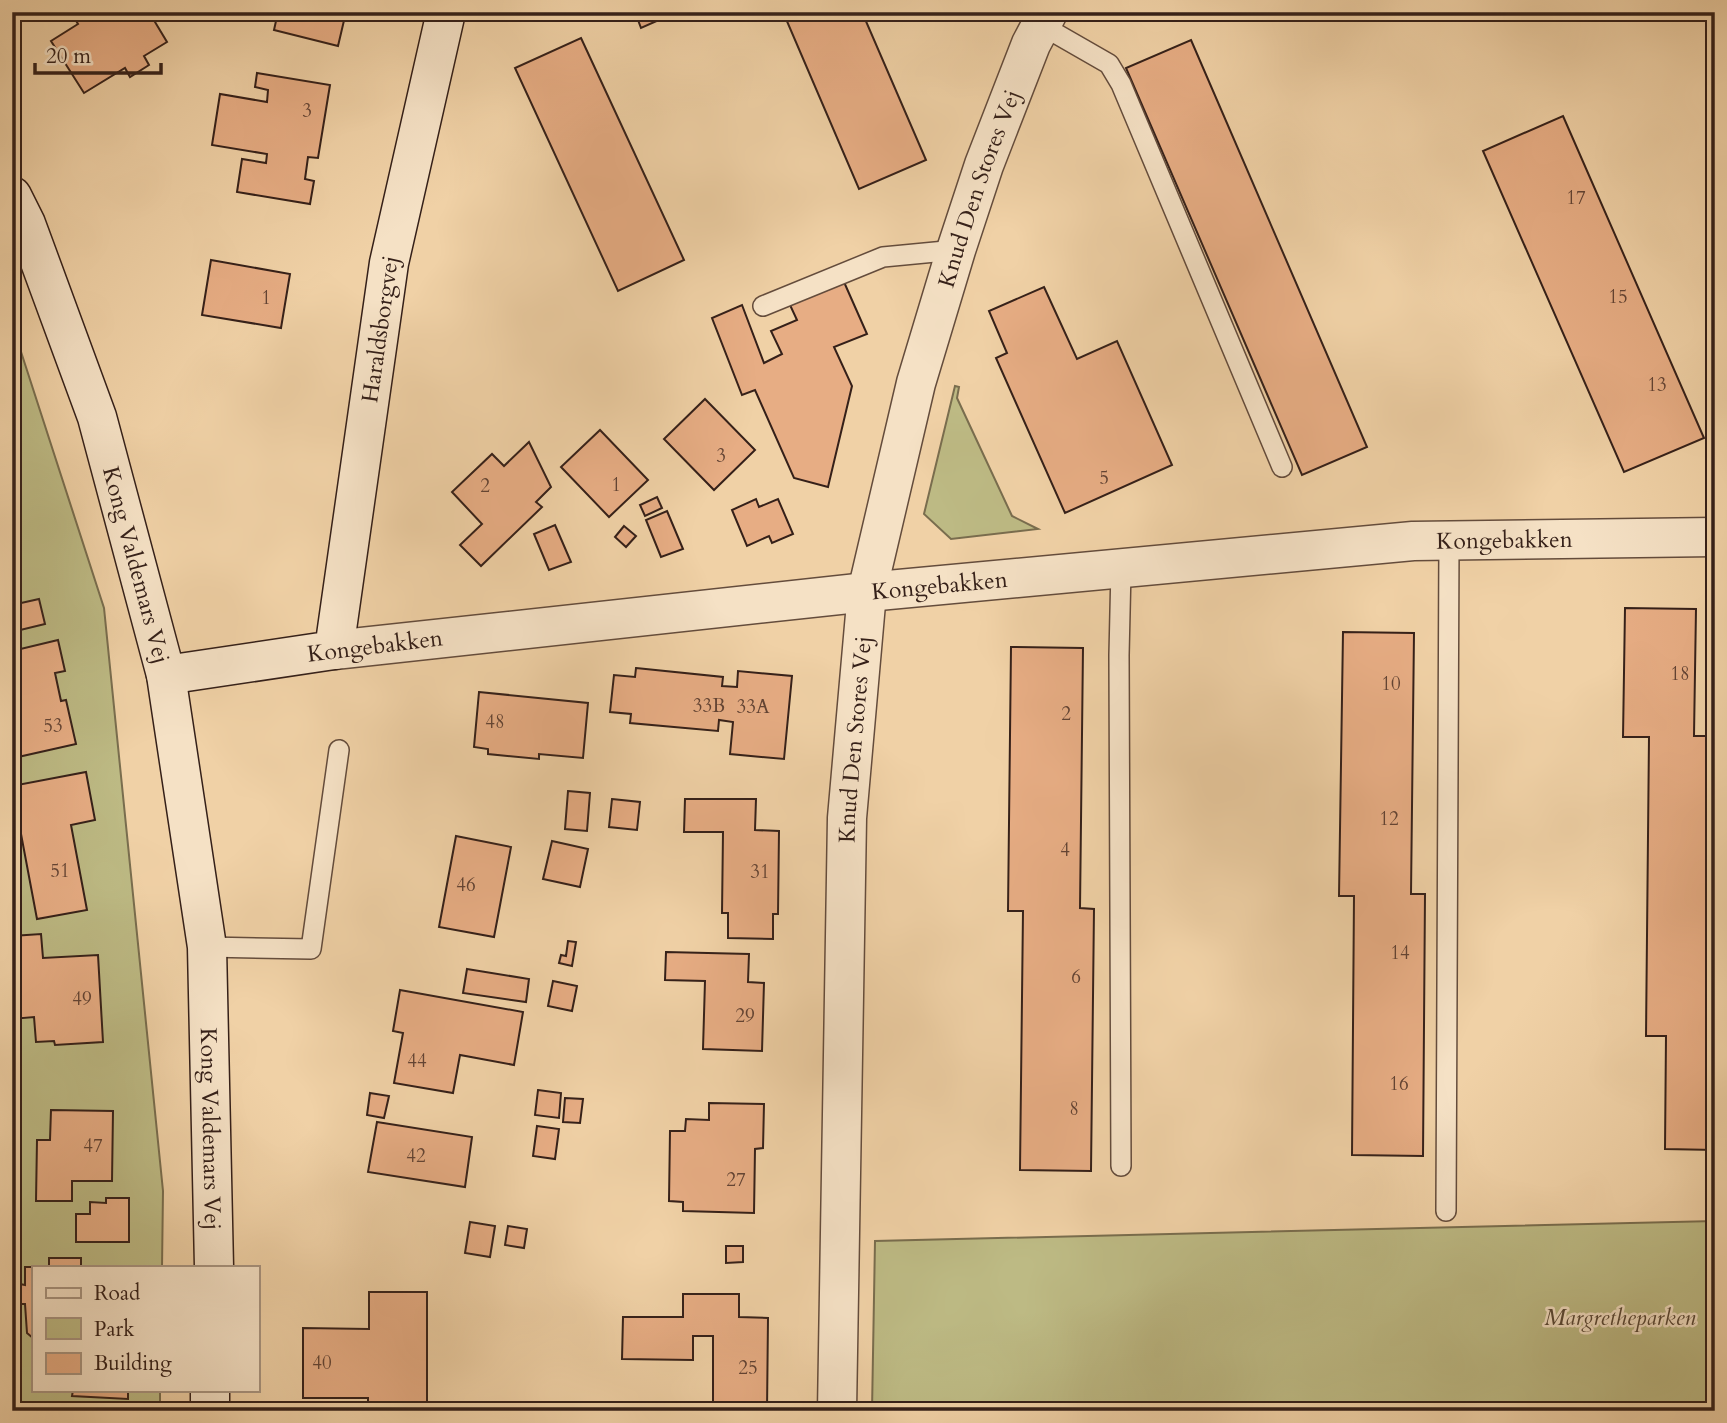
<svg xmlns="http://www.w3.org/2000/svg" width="1727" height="1423" font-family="Cardo,serif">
	<rect width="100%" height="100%" fill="#f0d1a6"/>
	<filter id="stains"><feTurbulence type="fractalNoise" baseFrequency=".00286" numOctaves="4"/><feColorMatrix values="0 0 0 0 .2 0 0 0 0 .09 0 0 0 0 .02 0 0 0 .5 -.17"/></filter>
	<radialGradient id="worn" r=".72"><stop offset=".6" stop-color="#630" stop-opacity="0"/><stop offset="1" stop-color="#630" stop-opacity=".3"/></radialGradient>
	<g fill="#bdba84" stroke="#796d4e" stroke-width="2">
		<path d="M12,324L104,608L163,1191L162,1267H33V1390H160V1411H12Z"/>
		<path d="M955,386L959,387L957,398L1012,516L1038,529L951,539L924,514Z"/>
		<path d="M1715,1221V1411H872L875,1241Z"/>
	</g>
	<g fill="#e7ad84" stroke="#352019" stroke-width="2">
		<path d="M75,12H149L167,42L144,56L149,65L130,77L125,68L84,93L51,41L78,24L72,14Z"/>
		<path d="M278,12H346L338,46L274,30Z"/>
		<path d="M635,12H677L641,28Z"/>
		<path d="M783,12H862L926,160L859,189Z"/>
		<path d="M581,38L684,260L618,291L515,68Z"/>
		<path d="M1191,40L1367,447L1302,475L1126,68Z"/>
		<path d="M257,73L330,85L318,158L308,157L305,179L314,181L310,204L237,192L242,159L266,163L267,154L212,145L220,94L267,102L268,90L255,87Z"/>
		<path d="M1563,116L1704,438L1624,472L1483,151Z"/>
		<path d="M211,260L290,274L281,328L202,315Z"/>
		<path d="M844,282L867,334L834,347L852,386L828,487L794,478L755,390L742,395L712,318L742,305L764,363L782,354L771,331L797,320L790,305Z"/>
		<path d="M1044,287L1077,359L1117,341L1172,465L1065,513L996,358L1007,353L989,311Z"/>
		<path d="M705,399L755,450L714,490L664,439Z"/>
		<path d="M600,430L648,480L609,517L561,467Z"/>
		<path d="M529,442L551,487L536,502L542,507L481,566L460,545L482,524L452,492L492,454L504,466Z"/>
		<path d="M657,497L662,508L645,516L640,505Z"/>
		<path d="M756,499L759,507L778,499L793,534L772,543L769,536L747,546L732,510Z"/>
		<path d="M667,511L683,549L661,557L646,520Z"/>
		<path d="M555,525L571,562L549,570L534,534Z"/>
		<path d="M624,526L636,536L626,547L615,537Z"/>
		<path d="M39,599L45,624L12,632V605Z"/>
		<path d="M1625,608L1696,609L1694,736H1715V1150L1665,1149L1666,1036H1646L1649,737H1623Z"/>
		<path d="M1343,632L1414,633L1411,894H1425L1423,1156L1352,1155L1354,896H1339Z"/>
		<path d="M58,640L65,671L55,673L61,701L66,700L76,744L18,757L12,734V651Z"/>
		<path d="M1011,647L1083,648L1080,908L1094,909L1091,1171L1020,1170L1023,911H1008Z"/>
		<path d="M636,668L723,677L722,686L737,687L738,671L792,676L784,759L730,754L733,722L719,720L718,731L630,723L631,714L610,712L614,675L635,677Z"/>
		<path d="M479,692L588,703L583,758L539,754V759L488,754V749L474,747Z"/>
		<path d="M86,772L95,820L71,825L87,910L37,919L21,834L12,836V786Z"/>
		<path d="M568,791L590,793L587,831L565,829Z"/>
		<path d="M612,799L640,802L637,830L609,827Z"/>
		<path d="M685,799H756L755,830L779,831L778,914H773V939L728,938V913H722L723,832H684Z"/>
		<path d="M456,836L511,847L494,937L439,927Z"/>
		<path d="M552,841L588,849L580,887L543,879Z"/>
		<path d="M41,934L43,958L98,955L103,1042L55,1045L54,1041L36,1042L34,1017L12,1019V936Z"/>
		<path d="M568,941L576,942L572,966L559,963L561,955L566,956Z"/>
		<path d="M666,952L749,954L748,982L764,983L762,1051L703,1049L705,981L665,980Z"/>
		<path d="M467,969L529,979L526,1002L463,993Z"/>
		<path d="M553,981L577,986L572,1011L548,1006Z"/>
		<path d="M400,990L523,1012L514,1065L460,1055L453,1093L394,1083L403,1033L393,1031Z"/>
		<path d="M538,1090L561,1093L559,1118L535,1115Z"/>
		<path d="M370,1093L389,1096L384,1118L367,1115Z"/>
		<path d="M565,1098L583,1099L580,1123L563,1122Z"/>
		<path d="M709,1103L764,1104L763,1148L755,1149L754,1213L683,1211V1202L669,1201L670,1131H685L686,1119L709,1120Z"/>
		<path d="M51,1110L113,1111L112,1181H72V1201H36L37,1140H50Z"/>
		<path d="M377,1122L472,1137L465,1187L368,1172Z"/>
		<path d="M537,1126L559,1129L555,1159L533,1156Z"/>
		<path d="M106,1198H129V1242H76V1214H90V1202L106,1203Z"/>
		<path d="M470,1222L495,1226L490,1257L465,1253Z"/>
		<path d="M508,1226L527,1229L524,1248L505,1245Z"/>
		<path d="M726,1246H743V1262L726,1263Z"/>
		<rect x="49" y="1258" width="32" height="9"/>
		<path d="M25,1267H33V1338L27,1333L25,1304H19L20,1284L25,1285Z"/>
		<path d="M369,1292H427V1411H368V1398H303V1328L369,1329Z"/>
		<path d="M683,1294H739V1317L768,1318L767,1411H713V1336H693V1360L622,1359L623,1317H683Z"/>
		<path d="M73,1390H128V1399L72,1396Z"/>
	</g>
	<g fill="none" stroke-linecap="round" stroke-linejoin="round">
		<defs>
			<g id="lane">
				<path d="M1041,25L1109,64L1121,84L1282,467"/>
				<path d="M763,306L883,257L956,250"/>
				<path d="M207,947L311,949L339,750"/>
				<path d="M1121,1166L1119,655L1121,569"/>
				<path d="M1446,1211L1449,541"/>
			</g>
			<g id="street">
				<path id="s1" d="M334,650L867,592L1413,541L1715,537"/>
				<path id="s2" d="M837,1411L847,818L867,592L916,383L956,250L984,165L1031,44L1048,12"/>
			</g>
			<g id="secondary">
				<path id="s3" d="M12,196L26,224L97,417L166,675L207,947L214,1267"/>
				<path id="s4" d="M166,675L334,650L389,263L446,12"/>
				<path d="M210,1411V1390"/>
			</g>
		</defs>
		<use href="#lane" stroke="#644c3c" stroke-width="22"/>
		<use href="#street" stroke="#644c3c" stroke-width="41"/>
		<use href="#secondary" stroke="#352019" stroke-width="41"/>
		<use href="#lane" stroke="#f5e1c5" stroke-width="19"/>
		<use href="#street" stroke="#f5e1c5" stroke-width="38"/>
		<use href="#secondary" stroke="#f5e1c5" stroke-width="38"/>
	</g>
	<g text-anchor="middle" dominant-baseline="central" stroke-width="5" stroke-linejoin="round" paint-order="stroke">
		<g font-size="19" fill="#624334">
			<text x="307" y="111">3</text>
			<text x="1576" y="198">17</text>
			<text x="1618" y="297">15</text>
			<text x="266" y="298">1</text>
			<text x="1657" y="385">13</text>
			<text x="721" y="456">3</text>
			<text x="1104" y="478">5</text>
			<text x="616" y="485">1</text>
			<text x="485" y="486">2</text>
			<text x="1680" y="674">18</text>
			<text x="1391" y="684">10</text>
			<text x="709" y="706">33B</text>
			<text x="753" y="707">33A</text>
			<text x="1066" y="714">2</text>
			<text x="495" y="722">48</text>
			<text x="53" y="726">53</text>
			<text x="1389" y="819">12</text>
			<text x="1065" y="850">4</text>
			<text x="60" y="871">51</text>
			<text x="760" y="872">31</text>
			<text x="466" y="885">46</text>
			<text x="1400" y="953">14</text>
			<text x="1076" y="977">6</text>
			<text x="82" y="999">49</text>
			<text x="745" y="1016">29</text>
			<text x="417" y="1061">44</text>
			<text x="1399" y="1084">16</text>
			<text x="1074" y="1109">8</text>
			<text x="93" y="1146">47</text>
			<text x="416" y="1156">42</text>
			<text x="736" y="1180">27</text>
			<text x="322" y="1363">40</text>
			<text x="748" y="1368">25</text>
		</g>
		<g font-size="23" fill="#352019" stroke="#f5e1c5">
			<text stroke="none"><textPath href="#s2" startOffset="1239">Knud Den Stores Vej</textPath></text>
			<text stroke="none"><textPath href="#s4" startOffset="494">Haraldsborgvej</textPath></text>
			<text stroke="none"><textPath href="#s1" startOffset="1176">Kongebakken</textPath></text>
			<text stroke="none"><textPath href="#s3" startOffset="390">Kong Valdemars Vej</textPath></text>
			<text stroke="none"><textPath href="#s1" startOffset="609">Kongebakken</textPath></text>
			<text transform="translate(375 646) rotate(-7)">Kongebakken</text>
			<text stroke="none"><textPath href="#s2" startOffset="672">Knud Den Stores Vej</textPath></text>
			<text stroke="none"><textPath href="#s3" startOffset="961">Kong Valdemars Vej</textPath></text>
		</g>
		<g font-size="23" font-style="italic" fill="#574634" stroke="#f5e1c5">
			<text x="1620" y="1317">Margretheparken</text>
		</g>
	</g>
	<rect width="1727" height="1423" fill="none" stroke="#f0d1a6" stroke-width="42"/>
	<rect x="14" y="14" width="1699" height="1395" fill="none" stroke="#352019" stroke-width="3.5"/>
	<rect x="21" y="21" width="1685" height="1381" fill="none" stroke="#352019" stroke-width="2"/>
	<rect x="32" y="1266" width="228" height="126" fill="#f5e1c5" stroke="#a89480" stroke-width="2"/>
	<rect x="46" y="1288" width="35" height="10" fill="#f5e1c5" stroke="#a89480" stroke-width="2"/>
	<text x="94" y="1300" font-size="21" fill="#352019">Road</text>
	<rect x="46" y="1318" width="35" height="21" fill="#bdba84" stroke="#a89480" stroke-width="2"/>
	<text x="94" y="1336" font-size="21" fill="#352019">Park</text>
	<rect x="46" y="1353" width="35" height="21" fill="#e7ad84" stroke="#a89480" stroke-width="2"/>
	<text x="94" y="1370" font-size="21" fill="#352019">Building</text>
	<path d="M35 63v10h126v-10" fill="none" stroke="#352019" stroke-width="3.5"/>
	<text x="46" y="63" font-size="21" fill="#352019" stroke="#f5e1c5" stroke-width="5" paint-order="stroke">20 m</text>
	<rect width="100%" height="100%" filter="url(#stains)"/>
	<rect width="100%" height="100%" fill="url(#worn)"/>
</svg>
